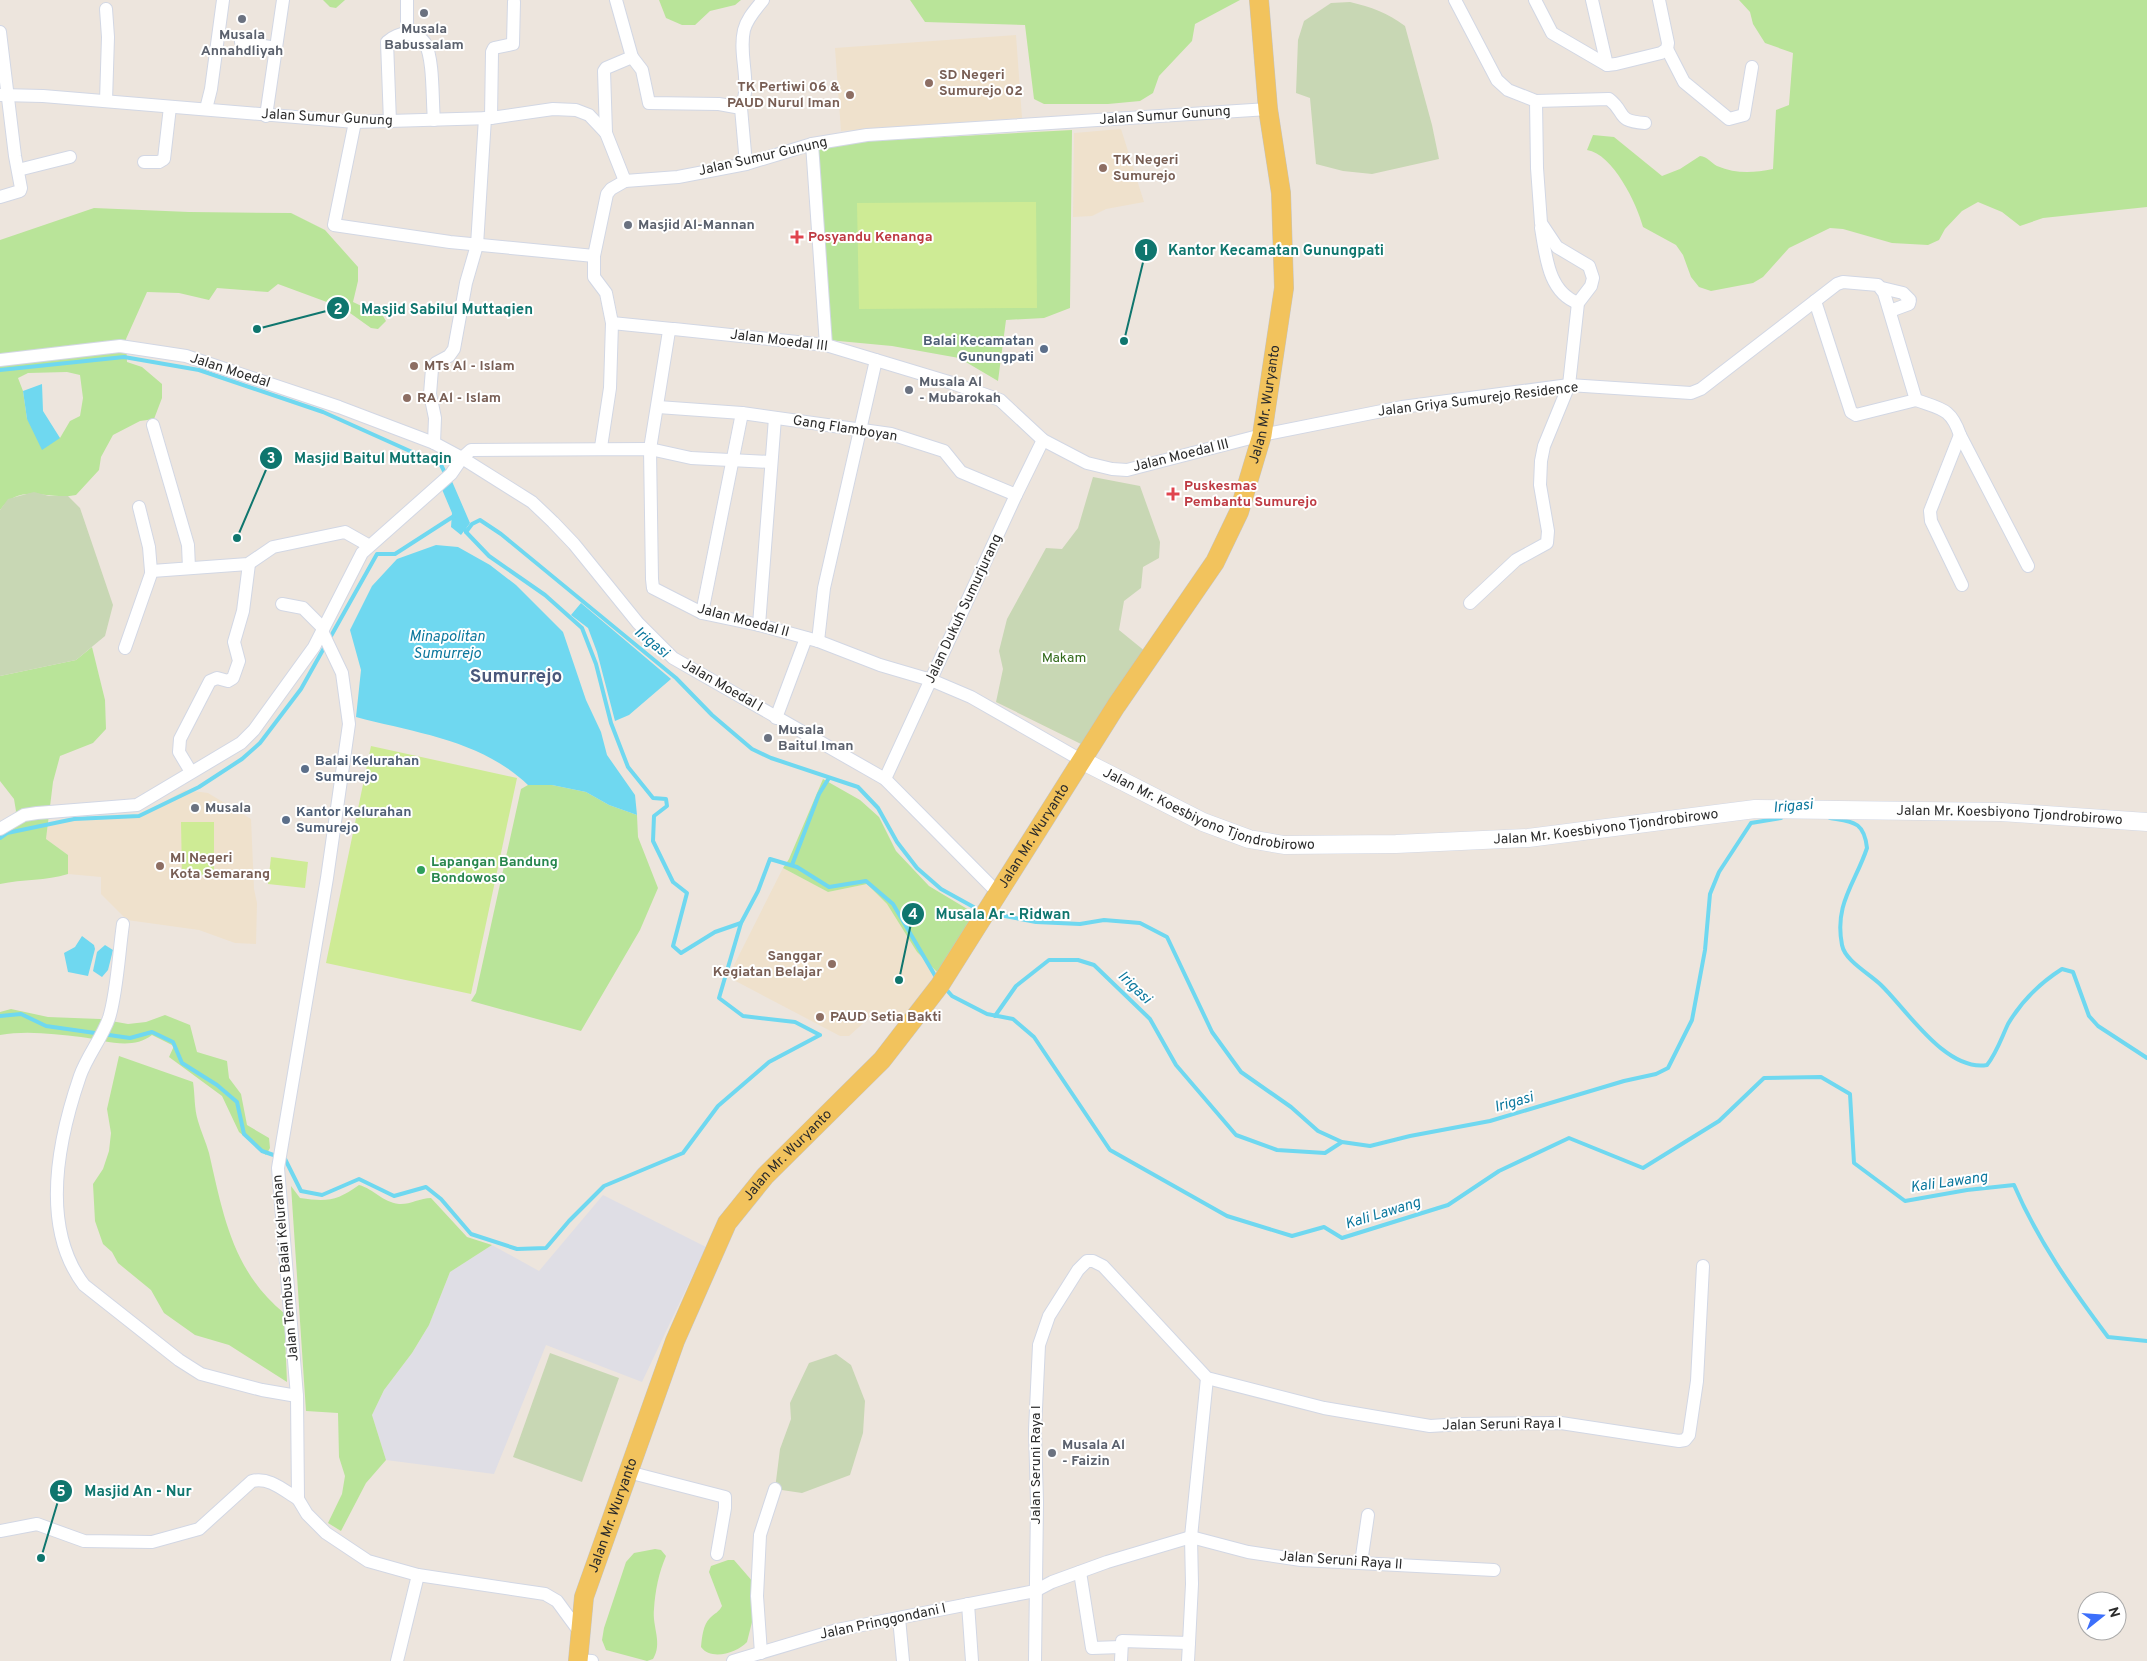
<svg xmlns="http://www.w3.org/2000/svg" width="2147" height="1661" font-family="Overpass,sans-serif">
	<rect width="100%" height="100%" fill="#ede5dd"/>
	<path fill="#dfdee5" d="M603,1195L706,1247L642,1382L546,1345L494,1474L386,1460L372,1415L384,1390L412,1353L429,1325L450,1272L492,1245L539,1271Z"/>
	<g fill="#efe1cc">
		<path d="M1016,35L1022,118L841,131L835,48Z"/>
		<path d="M1121,129L1144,202L1106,209L1092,216L1073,217L1074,133Z"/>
		<path d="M185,790L208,793L251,819L254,889L257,903L256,944L235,943L199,930L127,920L101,894V877L68,874V855L46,839L48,824L74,819L139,816Z"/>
		<path d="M783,868L828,892L867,884L887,904L917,952L941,976L910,1024L886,1012L869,1018L849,1036H840L728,977Z"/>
	</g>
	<g fill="#b9e499" fill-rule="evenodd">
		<path d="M323,0H345L336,8L330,7Z"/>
		<path d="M659,0H741L735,5L710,11L695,25H682L666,18Z"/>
		<path d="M910,0H1240L1195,24L1192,41L1159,76L1153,93L1140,101L1108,104H1044L1034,99L1025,25L925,22Z"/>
		<path d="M1739,0H2147V207L2043,218L2020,226L2002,212L1978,202L1962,211L1945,229L1939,240L1928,245L1892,243L1843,229L1830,228L1789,248L1763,277L1753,283L1711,291L1699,287L1691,277L1683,255L1676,245L1643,227C1637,204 1613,154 1587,150L1593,135L1614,137L1662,176L1680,169L1700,156C1708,157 1711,163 1717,166C1736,174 1753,173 1773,169L1776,110L1789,105L1793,53L1765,43L1753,24L1750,12Z"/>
		<path d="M1072,130L1070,308L1044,318L1006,320L998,381L959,358L892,346L828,340L818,149L852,142Z"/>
		<path d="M94,208L189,212L291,213L325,230L358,267V281L353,302L383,316L386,321L378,329L371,328L343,308L278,284L268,292L217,288L209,300L179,293L147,292L126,339L127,362L142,367L162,384V398L154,419L140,421L113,435L101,457L99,470L76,495C46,501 21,481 0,510V240ZM67,372L80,375L83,398L80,416L70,421L60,438L27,419L23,391L18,378L28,373Z"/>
		<path d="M92,647L105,700L106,729L93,743L60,756L53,782L46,839L68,855V874C46,881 23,879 0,884V838L7,833L16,811L14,799L0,781V676L76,660Z"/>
		<path d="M823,779L860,800L879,817L896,851L929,886L974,913L941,976L917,952L887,904L867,884L828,892L783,868L789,859Z"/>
		<path d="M528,785H552L586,792L609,805L637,815L638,837L658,888L640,930L581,1031L471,1001L476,993L521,789Z"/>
		<path d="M11,1009L48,1017L100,1019L128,1024L146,1022L165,1015L190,1025L197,1052L227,1061L229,1078L241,1094L247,1125L269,1138L270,1148L266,1155L239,1132L222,1096L169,1057L174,1046L152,1035C131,1051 105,1040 81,1037C55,1034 26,1030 0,1035V1012Z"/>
		<path d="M119,1056L193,1082C195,1094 194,1109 198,1121C201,1132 206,1142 209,1153C223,1214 233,1272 284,1313L287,1382L229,1345L195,1335L164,1313L151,1290L118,1263L112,1252L103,1244L95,1221L93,1184L103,1169L109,1151L111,1133L107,1109Z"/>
		<path d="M359,1185C374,1189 382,1202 399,1204C409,1205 420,1198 431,1198L467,1237L492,1245L450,1272L429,1325L412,1353L384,1390L372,1415L386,1460L366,1483L341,1531L328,1523L342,1494L345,1476L339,1457L338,1413L306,1411L291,1186L300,1198C327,1202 337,1201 359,1185Z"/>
		<path d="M655,1549L661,1550L666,1556C659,1572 655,1591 654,1609C652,1627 663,1643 653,1659L647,1661L606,1650L602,1640L604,1628L626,1562L634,1553Z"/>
		<path d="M728,1560H734L760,1590L747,1642C737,1653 711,1661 701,1647C702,1637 703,1625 710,1618C715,1613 719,1612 722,1606L709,1572L711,1566Z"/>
	</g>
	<g fill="#c8d7b4">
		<path d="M1350,2C1371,7 1388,13 1405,26L1432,125L1439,159L1372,174L1343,171L1316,164L1310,98L1296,93L1298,40L1304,21L1331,3Z"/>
		<path d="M1093,477L1140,486L1160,542L1159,558L1143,567L1141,588L1124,601L1119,630L1146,652L1083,745L996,702L1003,669L999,651L1007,619L1046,548L1062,549L1078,528Z"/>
		<path d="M34,492L49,496H68L80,508L113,605L105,636L76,660L0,676V510L8,499Z"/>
		<path d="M550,1353L619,1378L582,1482L513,1457Z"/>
		<path d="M836,1354L851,1365L865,1401L863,1433L850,1475L802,1493L775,1489L780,1449L791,1419L790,1403L809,1363Z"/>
	</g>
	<g fill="#ceeb95">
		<path d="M1036,202L1037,308L859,309L857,203Z"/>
		<path d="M371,746L517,778L471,994L326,963Z"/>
		<path d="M181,822H214V875L182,876Z"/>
		<path d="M271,857L308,862L305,888L268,884Z"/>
	</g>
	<g fill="#6fd8f0">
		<path d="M42,384L43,411L60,438L42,450L27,419L23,391Z"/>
		<path d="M451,479L470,523L461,535L451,527L452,513L441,487Z"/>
		<path d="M436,545L458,547L490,565L516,585L563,632L586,700L601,732L607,755L635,795L637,815L609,805L586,792L552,785H528C481,740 416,733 356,717L361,670L350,630L372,586L397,559Z"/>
		<path d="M581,603L671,679L629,715L615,721L597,652L588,628L571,615Z"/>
		<path d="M82,936L94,945L95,949L88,976L68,972L64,953L75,947Z"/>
		<path d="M105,945L113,950L108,970L102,977L93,971L97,952Z"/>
	</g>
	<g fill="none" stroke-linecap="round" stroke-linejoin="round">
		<g stroke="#6fd8f0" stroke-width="4">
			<path d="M0,370L124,357L199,370L323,412L441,465L446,475"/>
			<path d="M464,527L466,532L489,556L545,595L582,628L596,664L611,723L628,767L653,798L666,799L667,806L654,816L653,841L673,882L687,893L673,946L681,953L715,932L741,923L758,891L770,859L797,867L829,887L866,881L893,904L937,979"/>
			<path d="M466,532L472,524L480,520L501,534L676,678L712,715L752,749L771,758L858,787L878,808L897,842L917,868L941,889L979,910"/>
			<path d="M331,636L377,554H395L454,516"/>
			<path d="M1830,818C1853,822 1864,821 1867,848C1855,884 1834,904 1842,945C1845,961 1870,974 1881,985C1907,1010 1946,1072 1987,1065C1997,1052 2001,1039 2008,1024C2021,1002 2040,983 2062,969L2073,972L2089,1016L2098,1026L2147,1058"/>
			<path d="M0,838L7,833L74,819L139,816L199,787L242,759L260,743L301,689L324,648"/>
			<path d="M792,865L819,794L829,778"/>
			<path d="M994,914L1036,922L1080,924L1104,920L1140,923L1167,937L1212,1032L1241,1072L1291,1107L1318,1131L1342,1142L1370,1146L1410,1136L1490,1121L1624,1081L1656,1074L1668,1068L1692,1020L1705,950L1710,894L1719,872L1751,823L1781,818"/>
			<path d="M945,988L952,996L987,1014L1013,1019L1034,1037L1110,1150L1227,1216L1292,1236L1324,1227L1342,1238L1448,1205L1499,1171L1569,1138L1643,1168L1719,1121L1764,1078L1821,1077L1850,1094L1854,1163L1905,1201L1967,1190L2014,1185C2038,1241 2072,1289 2108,1337L2147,1341"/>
			<path d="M0,1016L21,1014L46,1026L130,1038L152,1032L173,1042L182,1063L217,1085L237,1102L244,1134L262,1151L285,1159L301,1191L322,1195L359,1179L394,1196L426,1187L441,1199L471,1234L517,1249L546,1248L569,1221L604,1186L683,1153L718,1106L769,1062L820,1035L795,1022L743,1016L719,998L741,923"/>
			<path d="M995,1016L1016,986L1049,960H1078L1094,965L1150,1019L1176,1065L1236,1135L1277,1150L1325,1153L1342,1142"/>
		</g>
		<defs>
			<g id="minor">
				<path d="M1455,0L1497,80L1508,90L1536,101L1537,168L1541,223L1557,247L1589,266L1593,278L1591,286L1578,303L1569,385L1544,446L1541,461L1540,485L1548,531L1547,543L1516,560L1470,603"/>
				<path d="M1535,0L1552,33L1607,65L1616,64L1661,53L1667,49L1668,43L1659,0"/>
				<path d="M1592,0L1607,65"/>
				<path d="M106,9L108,37L106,101"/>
				<path d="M407,34V0"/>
				<path d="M241,42L276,48"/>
				<path d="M1667,49L1684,82L1729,119L1744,115L1752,67"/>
				<path d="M632,57L642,70L649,103L719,104L741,108L746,164"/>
				<path d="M0,95L43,96L355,122L491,118L553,109L576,110L589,115L606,133L625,181L678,177L746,164L812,144L867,135L1268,109"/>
				<path d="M1536,101L1609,99C1627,113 1615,121 1645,123"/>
				<path d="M741,108C752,83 738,56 744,30C747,18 756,9 763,0"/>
				<path d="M206,109L211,89L223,0"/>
				<path d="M266,116L283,0"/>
				<path d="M491,118L492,52L494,48L513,44L514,2"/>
				<path d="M355,122L334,225L450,242L594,256L607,194L611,189L625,181"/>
				<path d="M390,122L387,42C393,37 400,33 408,34C415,35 421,37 425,43C434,60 432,100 434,120"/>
				<path d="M606,133L604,71L606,68L632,57L616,0"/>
				<path d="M812,144L826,345"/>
				<path d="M144,162H159L164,159L170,107"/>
				<path d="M18,170L70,157"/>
				<path d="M0,197L20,191L21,188L15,156L0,32"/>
				<path d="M1541,228C1546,256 1548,292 1578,303"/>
				<path d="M594,256V277L606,293L612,323L610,388L601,447"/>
				<path d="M1882,288L1903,293L1910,300L1909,304L1890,311"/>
				<path d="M1815,301L1851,412L1856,415L1916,400"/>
				<path d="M612,323L672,329"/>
				<path d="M0,360L120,346L186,356L339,407L434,443L462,458L451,474L362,553L314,647L254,730L241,743L137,805L37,813L24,815L0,829"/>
				<path d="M658,407L742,413L891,434L944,451L961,472L1016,495"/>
				<path d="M153,425L188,545L189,568"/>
				<path d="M1960,435L1930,511L1931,521L1962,585"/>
				<path d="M434,443L435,418L430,394L432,369L436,363L449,356L454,349L466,283L477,245L485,118"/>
				<path d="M770,462L691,458L650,449L471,450L462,458L532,502L553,522L574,544L638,623L673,658L885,779L999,894"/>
				<path d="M139,507L149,547L151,571"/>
				<path d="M282,604L303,608L323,628"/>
				<path d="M702,613L742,413"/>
				<path d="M759,625L775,418"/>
				<path d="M322,631L342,673L349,724L327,878L278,1168L297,1396L298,1499L307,1514L326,1533L368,1561L418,1575L545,1594L557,1601L579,1631"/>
				<path d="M818,641L824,588L876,360"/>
				<path d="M125,648L152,571L248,564L273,547L345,532L368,545"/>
				<path d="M776,718L806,638"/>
				<path d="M1081,760L971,697L931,680L880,665L818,641L759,625L702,613L653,588L652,579L650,449L669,331L674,329L826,345L952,383L1000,400L1043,440L1087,463L1112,469L1127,470L1262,435L1402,407L1569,385L1691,393L1701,389L1837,284L1843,282L1878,285L1884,293L1916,400C1941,409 1951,408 1960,435L2028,566"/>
				<path d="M191,772L179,752L180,739L210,681L217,678L228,681L233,678L239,661L234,642L243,611L249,564"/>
				<path d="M885,779L1016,495L1043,440"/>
				<path d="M123,924C119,951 117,993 109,1018C102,1038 87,1056 80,1076C58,1140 40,1227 84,1285L179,1360L201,1374L262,1390L297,1396"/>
				<path d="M628,1472L725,1497V1508L717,1554"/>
				<path d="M0,1531L37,1524L84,1541L152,1542L199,1529L252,1481C270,1477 283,1490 298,1499"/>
				<path d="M1361,1563L1368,1515"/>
				<path d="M1080,1572L1092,1648L1121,1647"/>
				<path d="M968,1604L972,1661"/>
				<path d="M899,1618L903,1661"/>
				<path d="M761,1653L757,1596L760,1535L775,1489"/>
				<path d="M578,1660L592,1661"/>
				<path d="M397,1661L418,1575"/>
				<path d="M733,1661L837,1630L1035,1591L1052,1582L1107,1562L1191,1537L1248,1552L1301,1560L1494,1570"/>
				<path d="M1035,1661L1037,1503L1035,1430L1039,1345L1049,1316L1078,1270L1087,1261H1093L1103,1266L1207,1378L1324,1408L1430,1426L1462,1424L1561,1423L1679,1441L1685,1440L1689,1435L1697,1381L1703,1266"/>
				<path d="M1121,1661L1122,1641L1189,1643L1192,1584L1191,1537L1207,1378"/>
				<path d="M1188,1661L1189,1643"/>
			</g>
			<g id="secondary">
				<path id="s1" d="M1081,760L1203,822L1249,839L1284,845L1396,844L1528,838L1755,809L2001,812L2147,822"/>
			</g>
			<g id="primary">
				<path id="s2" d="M578,1661L584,1597L675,1341L727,1223L765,1176L882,1060L940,985L1116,706L1215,562L1239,512L1262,435L1284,288L1281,193L1268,109L1259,0"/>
			</g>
		</defs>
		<use href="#minor" stroke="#d2d7e4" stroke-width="14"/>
		<use href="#secondary" stroke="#d2d7e4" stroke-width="19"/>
		<use href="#primary" stroke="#c4c4c4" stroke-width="20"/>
		<use href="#minor" stroke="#fff" stroke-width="12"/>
		<use href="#secondary" stroke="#fff" stroke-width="18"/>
		<use href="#primary" stroke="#f2c35d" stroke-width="19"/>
	</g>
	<g fill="#6b7280" stroke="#fff" stroke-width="2">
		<circle cx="424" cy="13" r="5"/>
		<circle cx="242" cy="19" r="5"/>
		<circle cx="628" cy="225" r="5"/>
		<circle cx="909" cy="390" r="5"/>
		<circle cx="768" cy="738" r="5"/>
		<circle cx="195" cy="808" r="5"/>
		<circle cx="1052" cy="1453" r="5"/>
	</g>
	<g fill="#8d6e63" stroke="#fff" stroke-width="2">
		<circle cx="929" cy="83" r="5"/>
		<circle cx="850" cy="95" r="5"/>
		<circle cx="1103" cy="168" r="5"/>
		<circle cx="414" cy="366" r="5"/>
		<circle cx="407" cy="398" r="5"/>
		<circle cx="160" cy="866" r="5"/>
		<circle cx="832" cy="964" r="5"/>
		<circle cx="820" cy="1017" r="5"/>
	</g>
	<g fill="#e0444e" stroke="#fff" stroke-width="2">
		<path d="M794.5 229.5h5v5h5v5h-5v5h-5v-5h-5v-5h5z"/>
		<path d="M1170.5 486.5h5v5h5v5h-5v5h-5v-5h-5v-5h5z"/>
	</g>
	<g fill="#5c6f8a" stroke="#fff" stroke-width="2">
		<circle cx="1044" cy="349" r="5"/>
		<circle cx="305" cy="769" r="5"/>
		<circle cx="286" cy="820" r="5"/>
	</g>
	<circle fill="#2e9e5b" stroke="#fff" stroke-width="2" cx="421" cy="870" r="5"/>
	<g text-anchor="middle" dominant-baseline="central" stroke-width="4" stroke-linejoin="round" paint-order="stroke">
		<g font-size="14" font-weight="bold" fill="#5b616d" stroke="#fff" text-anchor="start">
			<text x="424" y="29" text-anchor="middle">Musala<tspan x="424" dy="16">Babussalam</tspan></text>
			<text x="242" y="35" text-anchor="middle">Musala<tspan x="242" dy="16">Annahdliyah</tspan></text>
			<text x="638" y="225">Masjid Al-Mannan</text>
			<text x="919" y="382">Musala Al<tspan x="919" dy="16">- Mubarokah</tspan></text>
			<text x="778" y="730">Musala<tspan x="778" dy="16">Baitul Iman</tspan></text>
			<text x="205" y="808">Musala</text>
			<text x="1062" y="1445">Musala Al<tspan x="1062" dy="16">- Faizin</tspan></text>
		</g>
		<g font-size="14" font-weight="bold" fill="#785e54" stroke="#fff" text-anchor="start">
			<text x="939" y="75">SD Negeri<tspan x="939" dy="16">Sumurejo 02</tspan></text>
			<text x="840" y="87" text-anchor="end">TK Pertiwi 06 &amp;<tspan x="840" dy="16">PAUD Nurul Iman</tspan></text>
			<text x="1113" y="160">TK Negeri<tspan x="1113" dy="16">Sumurejo</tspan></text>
			<text x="424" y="366">MTs Al - Islam</text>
			<text x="417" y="398">RA Al - Islam</text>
			<text x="170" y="858">MI Negeri<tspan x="170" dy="16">Kota Semarang</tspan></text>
			<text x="822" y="956" text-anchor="end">Sanggar<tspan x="822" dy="16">Kegiatan Belajar</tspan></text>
			<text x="830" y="1017">PAUD Setia Bakti</text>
		</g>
		<g font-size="14" fill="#2b2b2b" stroke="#fff">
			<text transform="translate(1165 116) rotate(-4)">Jalan Sumur Gunung</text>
			<text transform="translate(327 118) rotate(3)">Jalan Sumur Gunung</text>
			<text transform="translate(763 157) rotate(-13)">Jalan Sumur Gunung</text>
			<text transform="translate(779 341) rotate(7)">Jalan Moedal III</text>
			<text transform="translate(230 371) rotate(18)">Jalan Moedal</text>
			<text transform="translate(1478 400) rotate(-7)">Jalan Griya Sumurejo Residence</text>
			<text stroke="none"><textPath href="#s2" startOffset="1456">Jalan Mr. Wuryanto</textPath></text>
			<text transform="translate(845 429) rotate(9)">Gang Flamboyan</text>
			<text transform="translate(1181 456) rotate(-14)">Jalan Moedal III</text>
			<text transform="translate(964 609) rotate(-65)">Jalan Dukuh Sumurjurang</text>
			<text transform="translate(743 621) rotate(15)">Jalan Moedal II</text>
			<text transform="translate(722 686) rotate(30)">Jalan Moedal I</text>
			<text stroke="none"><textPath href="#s1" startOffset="139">Jalan Mr. Koesbiyono Tjondrobirowo</textPath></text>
			<text stroke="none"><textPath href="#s1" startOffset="949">Jalan Mr. Koesbiyono Tjondrobirowo</textPath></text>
			<text stroke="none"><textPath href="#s1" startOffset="544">Jalan Mr. Koesbiyono Tjondrobirowo</textPath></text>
			<text stroke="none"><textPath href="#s2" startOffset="961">Jalan Mr. Wuryanto</textPath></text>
			<text stroke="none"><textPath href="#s2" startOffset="556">Jalan Mr. Wuryanto</textPath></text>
			<text transform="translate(286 1268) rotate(-95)">Jalan Tembus Balai Kelurahan</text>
			<text transform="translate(1502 1425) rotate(-1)">Jalan Seruni Raya I</text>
			<text transform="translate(1036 1465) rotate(-90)">Jalan Seruni Raya I</text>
			<text stroke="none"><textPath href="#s2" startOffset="151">Jalan Mr. Wuryanto</textPath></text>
			<text transform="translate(1341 1561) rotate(4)">Jalan Seruni Raya II</text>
			<text transform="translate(883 1622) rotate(-12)">Jalan Pringgondani I</text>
		</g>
		<g font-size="14" font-weight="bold" fill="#be3a42" stroke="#fff" text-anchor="start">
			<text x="808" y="237">Posyandu Kenanga</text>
			<text x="1184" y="486">Puskesmas<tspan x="1184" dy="16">Pembantu Sumurejo</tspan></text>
		</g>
		<g font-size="14" font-weight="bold" fill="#4e5e75" stroke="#fff" text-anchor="start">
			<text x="1034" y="341" text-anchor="end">Balai Kecamatan<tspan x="1034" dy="16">Gunungpati</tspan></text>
			<text x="315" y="761">Balai Kelurahan<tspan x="315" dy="16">Sumurejo</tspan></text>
			<text x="296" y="812">Kantor Kelurahan<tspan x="296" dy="16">Sumurejo</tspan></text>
		</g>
		<g font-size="14" fill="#31691a" stroke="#fff">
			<text x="1064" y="658">Makam</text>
		</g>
		<g font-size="14" font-weight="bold" fill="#27864d" stroke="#fff" text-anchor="start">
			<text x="431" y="862">Lapangan Bandung<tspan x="431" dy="16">Bondowoso</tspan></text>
		</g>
		<g font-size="15" font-style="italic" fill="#0c789e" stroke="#fff">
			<text x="447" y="637">Minapolitan<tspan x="447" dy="17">Sumurrejo</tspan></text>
			<text transform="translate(651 643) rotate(39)">Irigasi</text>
			<text transform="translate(1793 807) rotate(-5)">Irigasi</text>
			<text transform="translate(1134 988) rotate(44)">Irigasi</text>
			<text transform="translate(1514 1103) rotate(-16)">Irigasi</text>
			<text transform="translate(1949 1183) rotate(-8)">Kali Lawang</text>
			<text transform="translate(1383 1214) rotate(-17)">Kali Lawang</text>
		</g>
		<g font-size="19" font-weight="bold" fill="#4b587c" stroke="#fff">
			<text x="516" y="677">Sumurrejo</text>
		</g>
	</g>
	<path fill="none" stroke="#0f766e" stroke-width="2" d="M1124 341L1146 250M257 329L338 308M237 538L271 458M899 980L913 914M41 1558L61 1491"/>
	<g fill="#0f766e" stroke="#fff" stroke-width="2">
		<circle cx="1124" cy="341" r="5"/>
		<circle cx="257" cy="329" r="5"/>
		<circle cx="237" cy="538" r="5"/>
		<circle cx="899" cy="980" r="5"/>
		<circle cx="41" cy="1558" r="5"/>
		<circle cx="1146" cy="250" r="12"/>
		<circle cx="338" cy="308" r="12"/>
		<circle cx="271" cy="458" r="12"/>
		<circle cx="913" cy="914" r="12"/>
		<circle cx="61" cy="1491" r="12"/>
	</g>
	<g font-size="15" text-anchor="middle" font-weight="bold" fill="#fff">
		<text x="1146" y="255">1</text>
		<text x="338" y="314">2</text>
		<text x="271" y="463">3</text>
		<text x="913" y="919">4</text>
		<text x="61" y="1496">5</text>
	</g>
	<g font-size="15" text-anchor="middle" font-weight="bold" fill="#0f766e" stroke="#fff" stroke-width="4" stroke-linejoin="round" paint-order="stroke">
		<text x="1276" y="255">Kantor Kecamatan Gunungpati</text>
		<text x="447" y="314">Masjid Sabilul Muttaqien</text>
		<text x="373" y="463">Masjid Baitul Muttaqin</text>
		<text x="1003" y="919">Musala Ar - Ridwan</text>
		<text x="138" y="1496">Masjid An - Nur</text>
	</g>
	<g transform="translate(2102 1616) rotate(73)"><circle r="24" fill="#ffffff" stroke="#aaaaaa"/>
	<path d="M0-4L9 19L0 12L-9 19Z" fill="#3c6ffb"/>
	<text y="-8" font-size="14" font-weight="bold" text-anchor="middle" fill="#2b2b2b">N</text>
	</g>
</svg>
